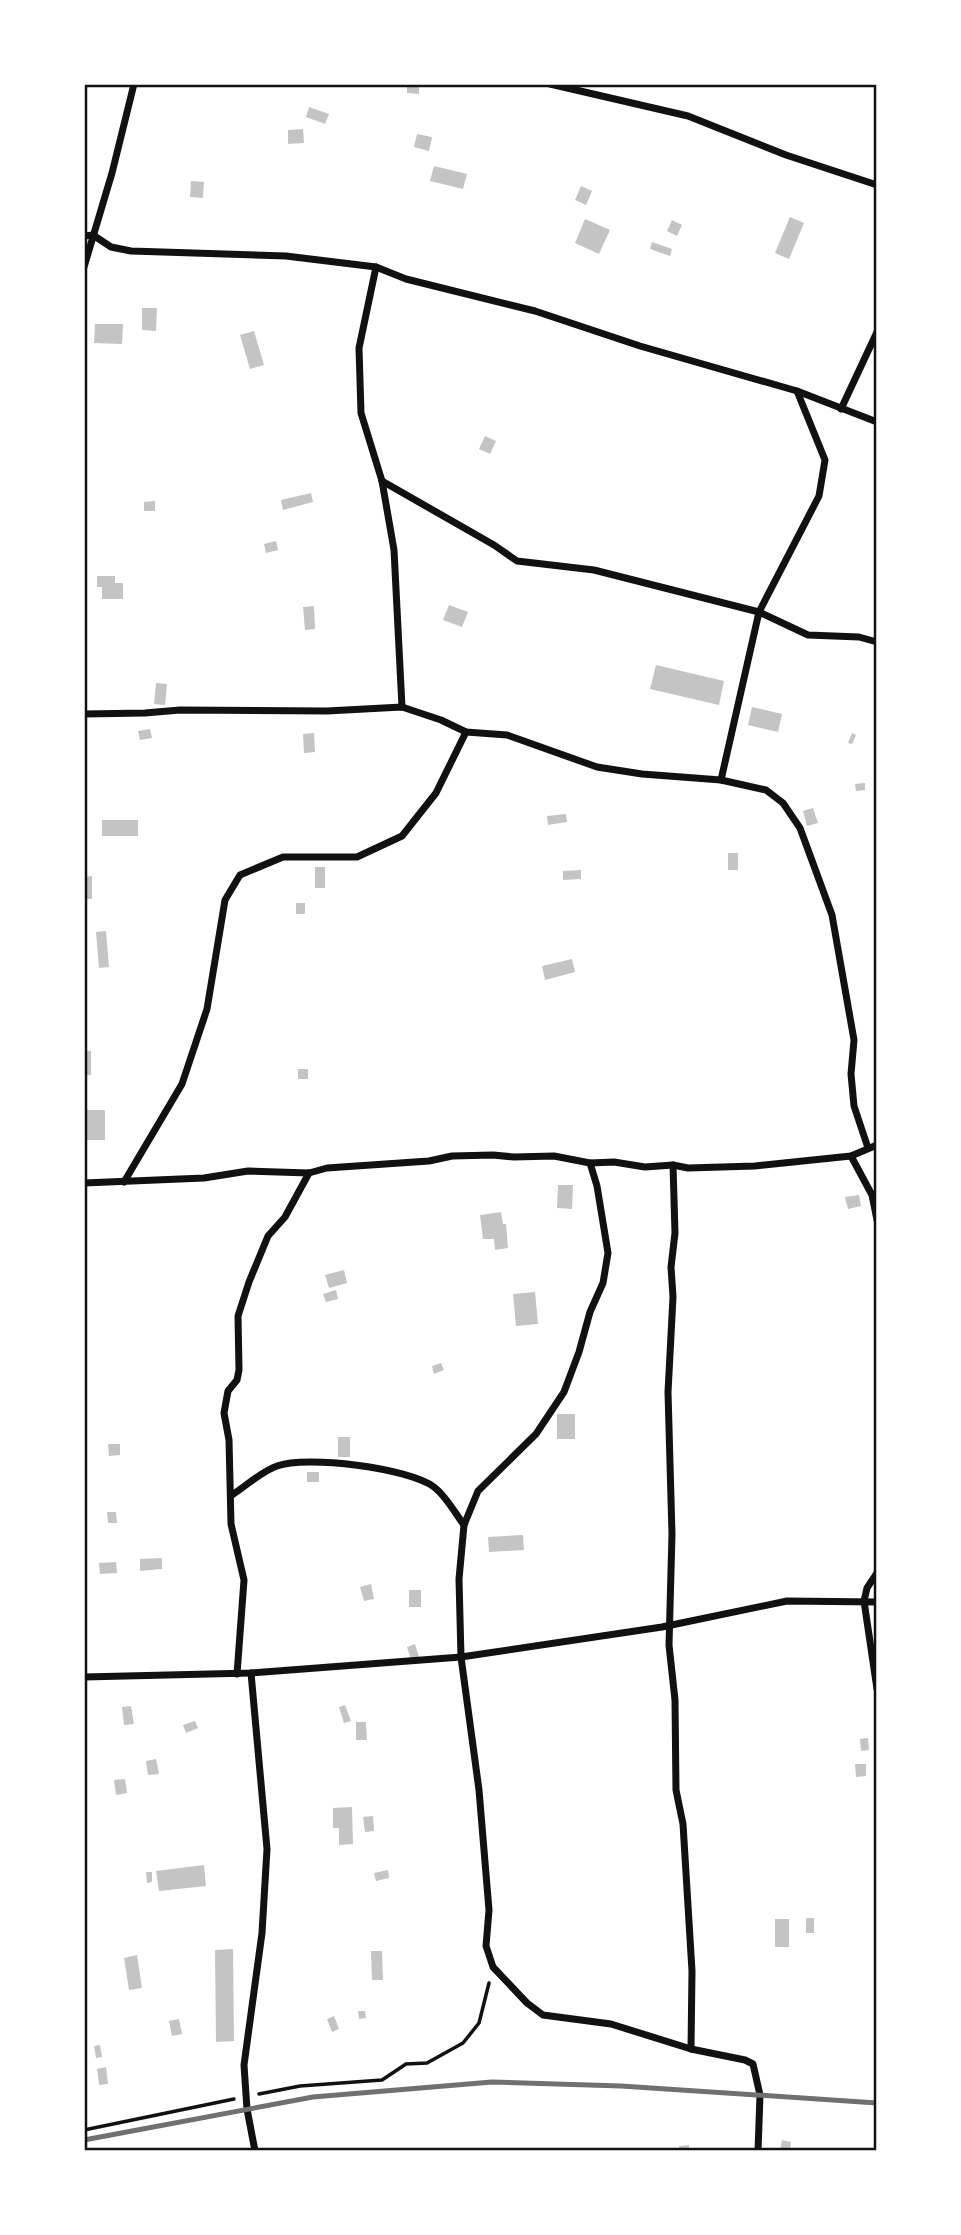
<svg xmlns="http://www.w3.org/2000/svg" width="961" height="2235" font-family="'Work Sans',sans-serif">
	<rect width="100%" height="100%" fill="#fff"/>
	<g fill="#c4c4c4">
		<path d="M407,84H419V94L407,93Z"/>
		<path d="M309,107L329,114L325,124L306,117Z"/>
		<path d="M303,129L304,143L288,144V130Z"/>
		<path d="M417,134L432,137L429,151L414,147Z"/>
		<path d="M434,166L467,174L463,189L430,181Z"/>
		<path d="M191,181L204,182L203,198L190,197Z"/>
		<path d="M581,186L592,191L586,205L575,200Z"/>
		<path d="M790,217L804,223L789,259L775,253Z"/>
		<path d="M585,219L610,230L599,254L575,243Z"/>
		<path d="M672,220L682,225L677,236L667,231Z"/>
		<path d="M652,242L672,249L670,256L650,249Z"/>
		<path d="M142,308H157L156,331L142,330Z"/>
		<path d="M95,324H123L122,344L94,343Z"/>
		<path d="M254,331L264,365L250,369L240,335Z"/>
		<path d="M485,436L496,441L490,454L479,449Z"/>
		<path d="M311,493L313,502L283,510L281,500Z"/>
		<path d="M155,501V511H144V502Z"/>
		<path d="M276,541L278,550L266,553L264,544Z"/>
		<path d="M97,576H115V583H123V599H102V587H97Z"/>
		<path d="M449,605L468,612L462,627L443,620Z"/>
		<path d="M314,606L315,629L305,630L303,607Z"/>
		<path d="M656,665L724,681L719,705L650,689Z"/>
		<path d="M156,683L167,684L165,705L154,704Z"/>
		<path d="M752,707L782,714L778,732L748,725Z"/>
		<path d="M150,729L152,738L140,740L138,731Z"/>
		<path d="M314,733L315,752L304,753L303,734Z"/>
		<path d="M852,733L856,735L852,744L848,743Z"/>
		<path d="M865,783V790L856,791L855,784Z"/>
		<path d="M813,808L818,823L807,826L803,811Z"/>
		<path d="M566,814L567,822L548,825L547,816Z"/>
		<rect x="102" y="820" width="36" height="16"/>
		<rect x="728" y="853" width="10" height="17"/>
		<rect x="315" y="867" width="10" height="21"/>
		<path d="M581,870V879L563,880V871Z"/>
		<path d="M92,876V899H84V877Z"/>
		<rect x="296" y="903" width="9" height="11"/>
		<path d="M106,931L109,967L99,968L96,932Z"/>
		<path d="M572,959L575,972L545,980L542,966Z"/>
		<rect x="84" y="1051" width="7" height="24"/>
		<rect x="298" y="1069" width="10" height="10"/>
		<path d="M87,1110H105V1140H87V1125H84V1115H87Z"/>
		<path d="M558,1185H573L572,1209L557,1208Z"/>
		<path d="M859,1195L861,1206L848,1209L845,1197Z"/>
		<path d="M501,1212L503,1224H506L508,1248L495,1250L494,1239H483L480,1215Z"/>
		<path d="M344,1270L347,1283L329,1288L325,1275Z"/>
		<path d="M336,1290L338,1299L326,1302L323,1294Z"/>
		<path d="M535,1292L538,1324L516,1326L513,1294Z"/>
		<path d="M441,1363L444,1370L434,1374L432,1366Z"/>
		<rect x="557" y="1414" width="18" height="25"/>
		<rect x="338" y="1437" width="12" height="20"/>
		<path d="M108,1444H120V1455L109,1456Z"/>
		<rect x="307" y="1472" width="12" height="10"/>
		<path d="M107,1512H116L117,1523H108Z"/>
		<path d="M523,1535L524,1550L489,1552L488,1537Z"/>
		<path d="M162,1558V1569L140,1571V1559Z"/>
		<path d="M116,1562L117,1573L100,1574L99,1563Z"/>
		<path d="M371,1584L374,1599L364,1601L360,1587Z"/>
		<rect x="409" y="1590" width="12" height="17"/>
		<path d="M415,1644L419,1657L411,1659L407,1647Z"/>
		<path d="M345,1705L351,1721L344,1723L339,1707Z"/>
		<path d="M131,1706L134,1724L124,1725L122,1707Z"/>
		<path d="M195,1721L198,1728L186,1733L183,1725Z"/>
		<path d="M356,1722H366L367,1740H356Z"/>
		<path d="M868,1738L869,1750L861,1751L860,1739Z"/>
		<path d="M156,1759L159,1774L148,1775L146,1761Z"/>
		<path d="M855,1764H866V1776L856,1777Z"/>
		<path d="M125,1779L127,1793L116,1795L114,1780Z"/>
		<path d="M352,1807L353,1844L339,1845V1828H333V1808Z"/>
		<path d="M373,1816L374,1831L365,1832L363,1817Z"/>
		<path d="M204,1865L206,1886L159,1891L156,1871Z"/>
		<path d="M388,1870L389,1878L376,1881L374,1873Z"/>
		<path d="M146,1872H152V1882L147,1883Z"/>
		<rect x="806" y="1918" width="8" height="15"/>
		<rect x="775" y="1919" width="14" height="28"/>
		<path d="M233,1949L234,2041L216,2042L215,1950Z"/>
		<path d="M371,1951H382L383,1980H372Z"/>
		<path d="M137,1955L142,1988L129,1990L124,1958Z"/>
		<path d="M358,2011H365L366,2018L359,2019Z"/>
		<path d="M334,2016L339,2029L332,2032L327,2019Z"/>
		<path d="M179,2019L182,2034L172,2036L169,2021Z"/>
		<path d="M100,2045L102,2057L96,2058L94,2046Z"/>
		<path d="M106,2067L108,2084L99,2085L97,2069Z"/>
		<path d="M782,2140L791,2142L790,2151L780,2150Z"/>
		<path d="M689,2145V2151H680L679,2146Z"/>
	</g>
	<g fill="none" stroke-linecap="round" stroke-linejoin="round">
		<g stroke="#111" stroke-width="3.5">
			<path d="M259,2094L300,2086L382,2080L406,2064L427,2063L463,2043L479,2023L489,1983"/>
			<path d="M84,2130L234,2099"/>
		</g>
		<g stroke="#111" stroke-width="7">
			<path d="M550,84L688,116L786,155L877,185"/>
			<path d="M84,236L93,235L111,247L131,251L286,256L376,267L406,279L535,311L640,346L797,391L877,422"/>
			<path d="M84,267L112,173L134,84"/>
			<path d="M376,267L359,348L361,413L382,481L394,550L402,707"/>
			<path d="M841,409L877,332"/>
			<path d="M382,481L494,545L517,561L594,570L759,612L808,635L859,637L877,642"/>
			<path d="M84,714L145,713L180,710L327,711L402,707L441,720L466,732L507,735L597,767L642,774L721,780L766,790L783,803L800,828L832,915L854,1040L851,1074L854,1106L868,1148"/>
			<path d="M721,780L759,612L819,496L825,460L797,391"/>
			<path d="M851,1156L872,1195L877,1220"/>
			<path d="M590,1163L597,1186L608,1253L603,1283L590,1312L579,1352L564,1392L536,1434L478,1491L464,1525L459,1579L461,1657L479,1790L489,1910L486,1946L493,1967L527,2003L543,2015L611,2024L691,2049L745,2060L753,2064L760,2095L758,2151"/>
			<path d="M673,1165L675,1233L671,1267L673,1297L668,1392L672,1534L669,1645L675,1700L676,1790L683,1824L692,1971L691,2049"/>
			<path d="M124,1182L182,1084L207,1009L225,900L240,875L283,857H357L402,836L436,793L466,732"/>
			<path d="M84,1183L204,1178L248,1171L309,1173L327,1168L429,1161L452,1156L493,1155L514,1157L554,1156L590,1163L614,1162L645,1167L673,1165L688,1168L755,1166L851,1156L877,1145"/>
			<path d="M232,1495C246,1486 262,1471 277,1466C306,1455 409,1468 434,1487C446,1496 455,1513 464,1525"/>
			<path d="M877,1573L867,1588L864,1601L877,1689"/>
			<path d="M251,1673L267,1849L262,1933L244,2065L247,2109L255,2151"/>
			<path d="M237,1674L244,1580L231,1524L229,1440L224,1413L228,1391L237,1380L239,1370L238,1316L249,1282L268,1236L285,1217L309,1173"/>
			<path d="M84,1677L251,1673L461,1657L662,1627L787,1601L877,1602"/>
		</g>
		<path stroke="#707070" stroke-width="5" d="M84,2140L313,2097L492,2082L621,2086L877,2103"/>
	</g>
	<rect width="961" height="2235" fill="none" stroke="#ffffff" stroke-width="172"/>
	<rect x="86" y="86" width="789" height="2063" fill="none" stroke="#111" stroke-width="2.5"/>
</svg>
